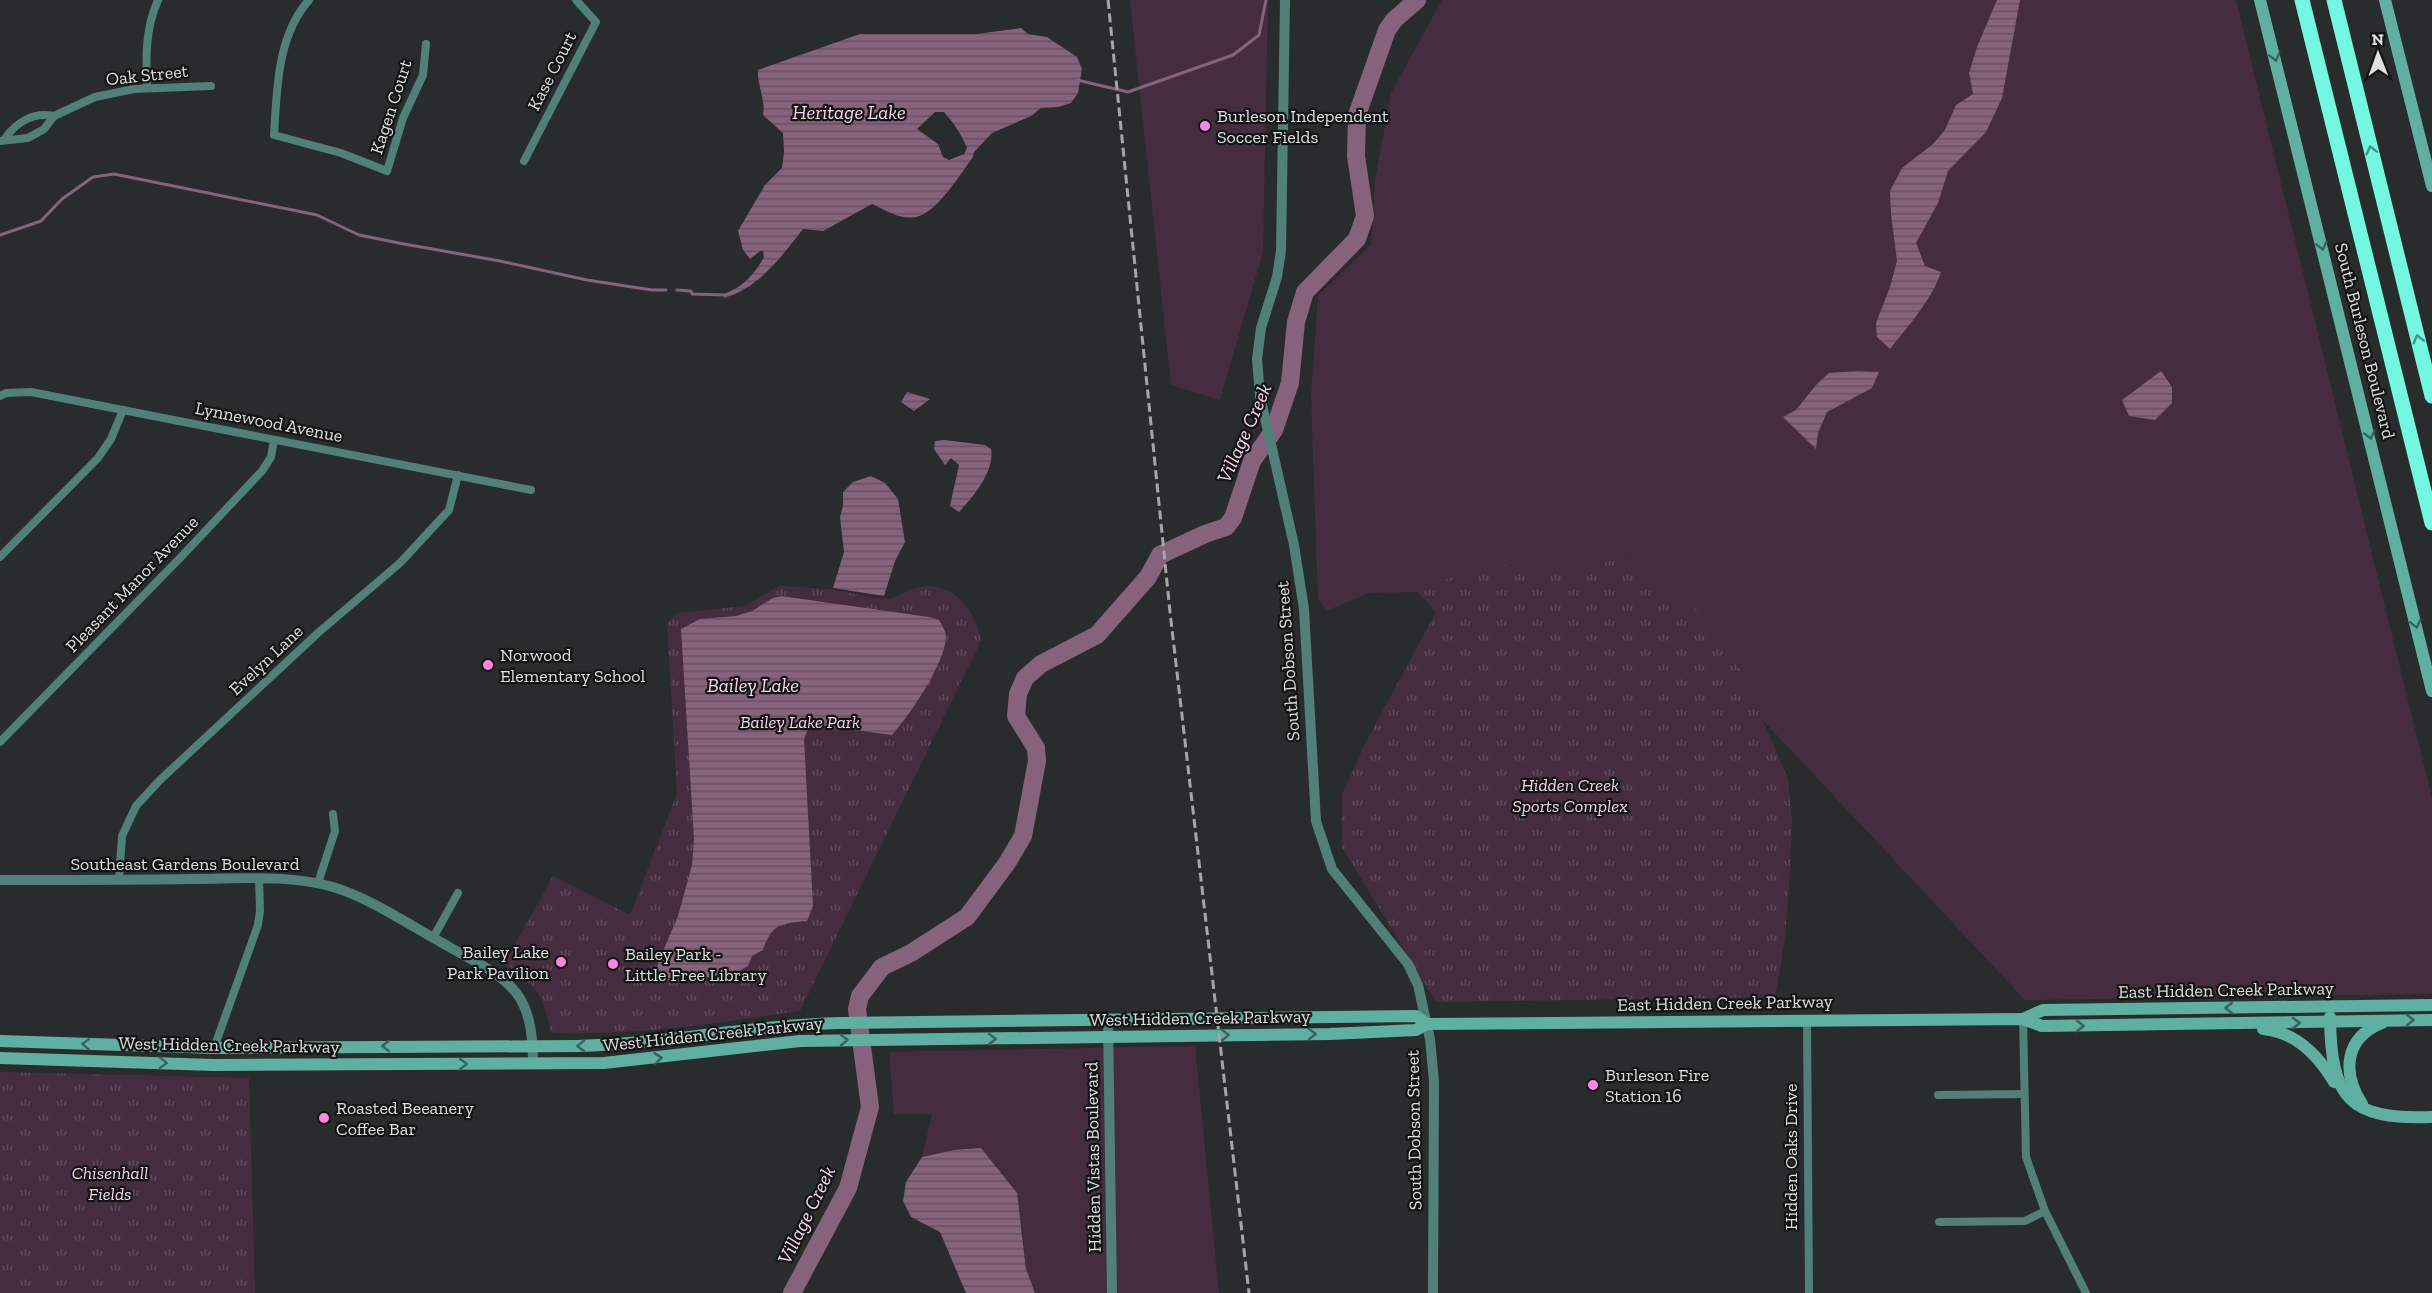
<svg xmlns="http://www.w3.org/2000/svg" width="2432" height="1293" font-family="'Zilla Slab',serif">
	<defs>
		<pattern id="park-tufts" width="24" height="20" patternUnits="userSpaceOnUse" patternTransform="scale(1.5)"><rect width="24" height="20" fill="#452d3f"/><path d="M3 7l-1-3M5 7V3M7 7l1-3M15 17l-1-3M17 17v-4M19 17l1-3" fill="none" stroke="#5f4b5a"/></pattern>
		<pattern id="water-rules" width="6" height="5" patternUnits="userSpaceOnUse" patternTransform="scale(1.5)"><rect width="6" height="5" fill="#87627c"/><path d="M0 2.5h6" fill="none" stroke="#655260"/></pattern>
	</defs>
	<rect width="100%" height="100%" fill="#292c2c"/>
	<g fill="#452d3f">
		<path d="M1130,0H1268L1263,252L1220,400L1171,385Z"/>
		<path d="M1442,0H2236L2432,798V994L2025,1000L1760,717L1743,674L1630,558L1556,570L1504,565L1457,575L1418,592L1369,593L1326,611L1318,598L1311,397L1318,295L1371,245L1375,180L1391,93Z"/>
		<path d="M1195,1046L1219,1293H1035L1026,1269L1022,1226L954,1150L922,1157L932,1114H894L889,1052Z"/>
	</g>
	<g fill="url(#park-tufts)">
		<path d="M1629,558L1697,610L1743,674L1788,779L1792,821L1789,885L1785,938L1775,997L1436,1002L1342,847V794L1366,742L1436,612L1418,592L1457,575L1504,565L1556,570Z"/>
		<path d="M779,586C798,587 816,588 835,590C851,593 868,597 885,599C895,600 905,590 915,588C952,579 975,608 981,641L800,1011C717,1023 635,1036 551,1033C543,992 537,987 504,964L553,876L630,915L677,794L667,623L677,613L745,606Z"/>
		<path d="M0,1072L249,1078L255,1293H0Z"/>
	</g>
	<g fill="url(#water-rules)" fill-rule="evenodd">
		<path d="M1997,0H2020L2002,98L1986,132L1948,171L1938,203L1916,243L1925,266L1941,272C1931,301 1909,325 1890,349L1877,337L1876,323L1890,287L1897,261L1891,214L1890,191L1902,168L1933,144L1945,130L1956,105L1973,94L1969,73L1977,47Z"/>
		<path d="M1021,28L1028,34L1047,37L1077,57L1082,69L1078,93L1071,103L1058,107L1041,108L1031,116L992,133L974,152L973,157C961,173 937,213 916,217C900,220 885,210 872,204L823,231L803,229C780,258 760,287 724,298V294C743,287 755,274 764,257L763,251H760L750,259L743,250L738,231L765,185L782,168L784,152L783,133L763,115C766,99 757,86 758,70L860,34H977ZM935,112H944C953,122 962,135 967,148L964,154L949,160L943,157L938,144L917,129Z"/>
		<path d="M1857,371L1879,372L1872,388L1827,412L1818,433L1816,449L1783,417L1796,410L1816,385L1829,373Z"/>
		<path d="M2161,371L2172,387V403L2155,420L2129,416L2122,400Z"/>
		<path d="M907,392L930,399L914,411L901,402Z"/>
		<path d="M944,440L985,445L991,449C995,471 973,497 959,512L950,506L959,465L951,458L945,465L934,449L935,441Z"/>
		<path d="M871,476L885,483L898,499L905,542L895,561L884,596L833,588L844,552L840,517L843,505V492L853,482Z"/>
		<path d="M781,596L929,617L939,620C942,625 946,632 946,637C945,664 909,716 892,735L818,725L808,729L804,739L813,906L807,921C782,923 771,924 763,950L752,956L748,966L737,972L681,982L668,980L657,969L658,963L678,916L692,865L694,839L681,629L700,619L736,616L752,611L773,598Z"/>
		<path d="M981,1148L1017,1193L1026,1269L1035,1293H966L940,1232L911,1217L903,1201L906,1182L922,1157L954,1150Z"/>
	</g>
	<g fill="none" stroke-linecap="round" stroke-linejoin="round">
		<g stroke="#87627c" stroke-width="3">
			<path d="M1077,80L1128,92L1233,55L1259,35L1266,0"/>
			<path d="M0,235L41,221L62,199L93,177L114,174L317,215L359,235L404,244L500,261L587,280L652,290H666"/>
			<path d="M677,290L691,291L692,294L726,295"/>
		</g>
		<path stroke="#87627c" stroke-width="18" d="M792,1293L848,1188L870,1107L857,1009L860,996L882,967L911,953L967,917L1007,863L1023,836L1037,761L1036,748L1016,716L1018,694L1025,678L1041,664L1097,635L1148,577L1160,555L1205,534L1226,527L1233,518L1252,461L1274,430L1290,383L1296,322L1305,292L1357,239L1365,216L1356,156L1357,115L1387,30L1394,20L1417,0"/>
		<g stroke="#508077" stroke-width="8">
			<path d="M309,0C277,36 277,89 274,135L341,153L387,171L403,118L423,75L426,44"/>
			<path d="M147,88C146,57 145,29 158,0"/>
			<path d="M4,140C16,122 33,112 54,116"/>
			<path d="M0,141L28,138L44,129L54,116L95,97L134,89L211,86"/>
			<path d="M524,161L596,22L576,0"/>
			<path d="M0,396L6,393L31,392L531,490"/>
			<path d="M0,557L98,458L111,439L123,410"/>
			<path d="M0,742L181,557L262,471L271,457L274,440"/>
			<path d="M119,880L122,836L136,806L160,780L319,632L400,563L449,510L458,475"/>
			<path d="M318,883L335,831L333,814"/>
			<path d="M433,938L458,893"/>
			<path d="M2023,1019L2026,1157L2045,1211L2086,1293"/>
			<path d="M1807,1020L1809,1293"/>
			<path d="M214,1048L258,925L260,911L259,879"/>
			<path d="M1938,1095L2024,1094"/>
			<path d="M1939,1222L2025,1221L2045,1211"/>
		</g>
		<g stroke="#508077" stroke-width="10">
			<path d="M1285,0L1281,251L1277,277L1261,328L1257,359L1260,396L1294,545L1304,609L1316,821L1332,869L1408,964L1418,985L1430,1039L1434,1081L1433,1293"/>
			<path d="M0,880C64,880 128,880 192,879C238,879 287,874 333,887C370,898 411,926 446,945C507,980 533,986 533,1063"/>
			<path d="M1108,1020L1112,1293"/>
		</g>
		<g stroke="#60b0a1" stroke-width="12">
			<path d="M2260,0L2432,691"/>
			<path d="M2385,0L2432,186"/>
			<path d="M2330,1017C2331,1099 2349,1120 2432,1117"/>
			<path d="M2023,1019L2043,1010L2432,1005"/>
			<path d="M2263,1029C2296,1032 2318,1055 2334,1082"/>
			<path d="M0,1041L214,1048L578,1046C667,1044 752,1025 841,1023L1416,1016L1427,1024"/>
			<path d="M0,1058L213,1065L604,1063L800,1041L1330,1034L1416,1030L1427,1024L2023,1019L2042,1026L2432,1020"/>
			<path d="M2362,1104C2342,1073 2344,1038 2382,1023"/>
		</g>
		<g stroke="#74f7e0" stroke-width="15">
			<path d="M2302,0L2432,523"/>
			<path d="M2334,0L2432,396"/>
		</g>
		<path stroke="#a5a7a6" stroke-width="3" stroke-dasharray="9 4.5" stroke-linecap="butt" d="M1108,0L1170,612L1249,1293"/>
	</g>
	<defs><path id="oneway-chevron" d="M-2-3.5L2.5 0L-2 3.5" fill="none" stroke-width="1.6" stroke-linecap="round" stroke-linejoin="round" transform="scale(1.5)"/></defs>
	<g stroke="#3a625a">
		<use href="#oneway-chevron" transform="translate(2275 57) rotate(76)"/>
		<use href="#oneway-chevron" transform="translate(2322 246) rotate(76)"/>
		<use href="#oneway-chevron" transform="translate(2370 435) rotate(76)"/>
		<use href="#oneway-chevron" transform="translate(2416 624) rotate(76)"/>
		<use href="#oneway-chevron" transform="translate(2229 1008) rotate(179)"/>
		<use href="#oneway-chevron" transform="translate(2410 1020) rotate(-1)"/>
		<use href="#oneway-chevron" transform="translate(2296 1023) rotate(-1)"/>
		<use href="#oneway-chevron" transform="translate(2080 1026)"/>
		<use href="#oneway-chevron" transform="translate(1312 1034) rotate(-1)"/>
		<use href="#oneway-chevron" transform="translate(1225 1035) rotate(-1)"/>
		<use href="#oneway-chevron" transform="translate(992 1039) rotate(-1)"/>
		<use href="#oneway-chevron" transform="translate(844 1040) rotate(-1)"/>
		<use href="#oneway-chevron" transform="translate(86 1044) rotate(-178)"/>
		<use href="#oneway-chevron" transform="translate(386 1046) rotate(180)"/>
		<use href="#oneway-chevron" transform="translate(581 1046) rotate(179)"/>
		<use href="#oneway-chevron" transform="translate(658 1058) rotate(-7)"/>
		<use href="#oneway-chevron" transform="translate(163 1063) rotate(2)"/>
		<use href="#oneway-chevron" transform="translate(463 1064)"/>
	</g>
	<g stroke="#489184">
		<use href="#oneway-chevron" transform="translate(2371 150) rotate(-104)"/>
		<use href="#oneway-chevron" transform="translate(2418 339) rotate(-104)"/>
	</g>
	<g fill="#fe86e1" stroke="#131414" stroke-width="2">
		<circle cx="1205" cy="126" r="6"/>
		<circle cx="488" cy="665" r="6"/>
		<circle cx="561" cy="962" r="6"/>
		<circle cx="613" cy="964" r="6"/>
		<circle cx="1593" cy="1085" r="6"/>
		<circle cx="324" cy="1118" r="6"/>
	</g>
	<g text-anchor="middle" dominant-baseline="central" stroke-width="4.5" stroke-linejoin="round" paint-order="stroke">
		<g font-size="18" fill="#dee0df" stroke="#131414">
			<text transform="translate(552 71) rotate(-63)">Kase Court</text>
			<text transform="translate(147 75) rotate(-6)">Oak Street</text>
			<text transform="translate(391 107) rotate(-72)">Kagen Court</text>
			<text transform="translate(2365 341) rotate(76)">South Burleson Boulevard</text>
			<text transform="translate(269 422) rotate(11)">Lynnewood Avenue</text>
			<text transform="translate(132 584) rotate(-46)">Pleasant Manor Avenue</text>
			<text transform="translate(266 660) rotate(-43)">Evelyn Lane</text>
			<text transform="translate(1288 661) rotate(-94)">South Dobson Street</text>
			<text x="185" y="864">Southeast Gardens Boulevard</text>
			<text transform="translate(2226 990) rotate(-1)">East Hidden Creek Parkway</text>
			<text transform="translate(1725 1003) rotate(-1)">East Hidden Creek Parkway</text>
			<text transform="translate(1200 1018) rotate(-1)">West Hidden Creek Parkway</text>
			<text transform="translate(713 1034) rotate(-6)">West Hidden Creek Parkway</text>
			<text transform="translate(229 1045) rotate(1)">West Hidden Creek Parkway</text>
			<text transform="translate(1414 1130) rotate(-91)">South Dobson Street</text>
			<text transform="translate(1093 1157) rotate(-91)">Hidden Vistas Boulevard</text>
			<text transform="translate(1791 1157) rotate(-90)">Hidden Oaks Drive</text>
		</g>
		<g font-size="18" fill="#dee0df" stroke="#131414" text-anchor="start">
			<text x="1217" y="116">Burleson Independent<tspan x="1217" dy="21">Soccer Fields</tspan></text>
			<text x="500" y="655">Norwood<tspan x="500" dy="21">Elementary School</tspan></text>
			<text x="549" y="952" text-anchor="end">Bailey Lake<tspan x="549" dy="21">Park Pavilion</tspan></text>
			<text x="625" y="954">Bailey Park -<tspan x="625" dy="21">Little Free Library</tspan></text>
			<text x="1605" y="1075">Burleson Fire<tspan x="1605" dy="21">Station 16</tspan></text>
			<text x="336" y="1108">Roasted Beeanery<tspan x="336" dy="21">Coffee Bar</tspan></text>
		</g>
		<g font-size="18" font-style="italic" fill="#f8d2ed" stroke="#131414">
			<text x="800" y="722">Bailey Lake Park</text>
			<text x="1570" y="785">Hidden Creek<tspan x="1570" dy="21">Sports Complex</tspan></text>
			<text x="110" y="1173">Chisenhall<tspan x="110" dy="21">Fields</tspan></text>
		</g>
		<g font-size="20" font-style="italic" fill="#fbd5ef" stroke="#131414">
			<text x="849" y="112">Heritage Lake</text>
			<text transform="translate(1244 433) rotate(-66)">Village Creek</text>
			<text x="753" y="685">Bailey Lake</text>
			<text transform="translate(806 1215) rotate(-64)">Village Creek</text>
		</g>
	</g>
	<g transform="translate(2378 54) rotate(359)" stroke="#131414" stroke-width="4.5" paint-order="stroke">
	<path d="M0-4.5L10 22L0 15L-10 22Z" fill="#dee0df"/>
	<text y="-9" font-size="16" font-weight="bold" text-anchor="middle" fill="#dee0df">N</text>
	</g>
</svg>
